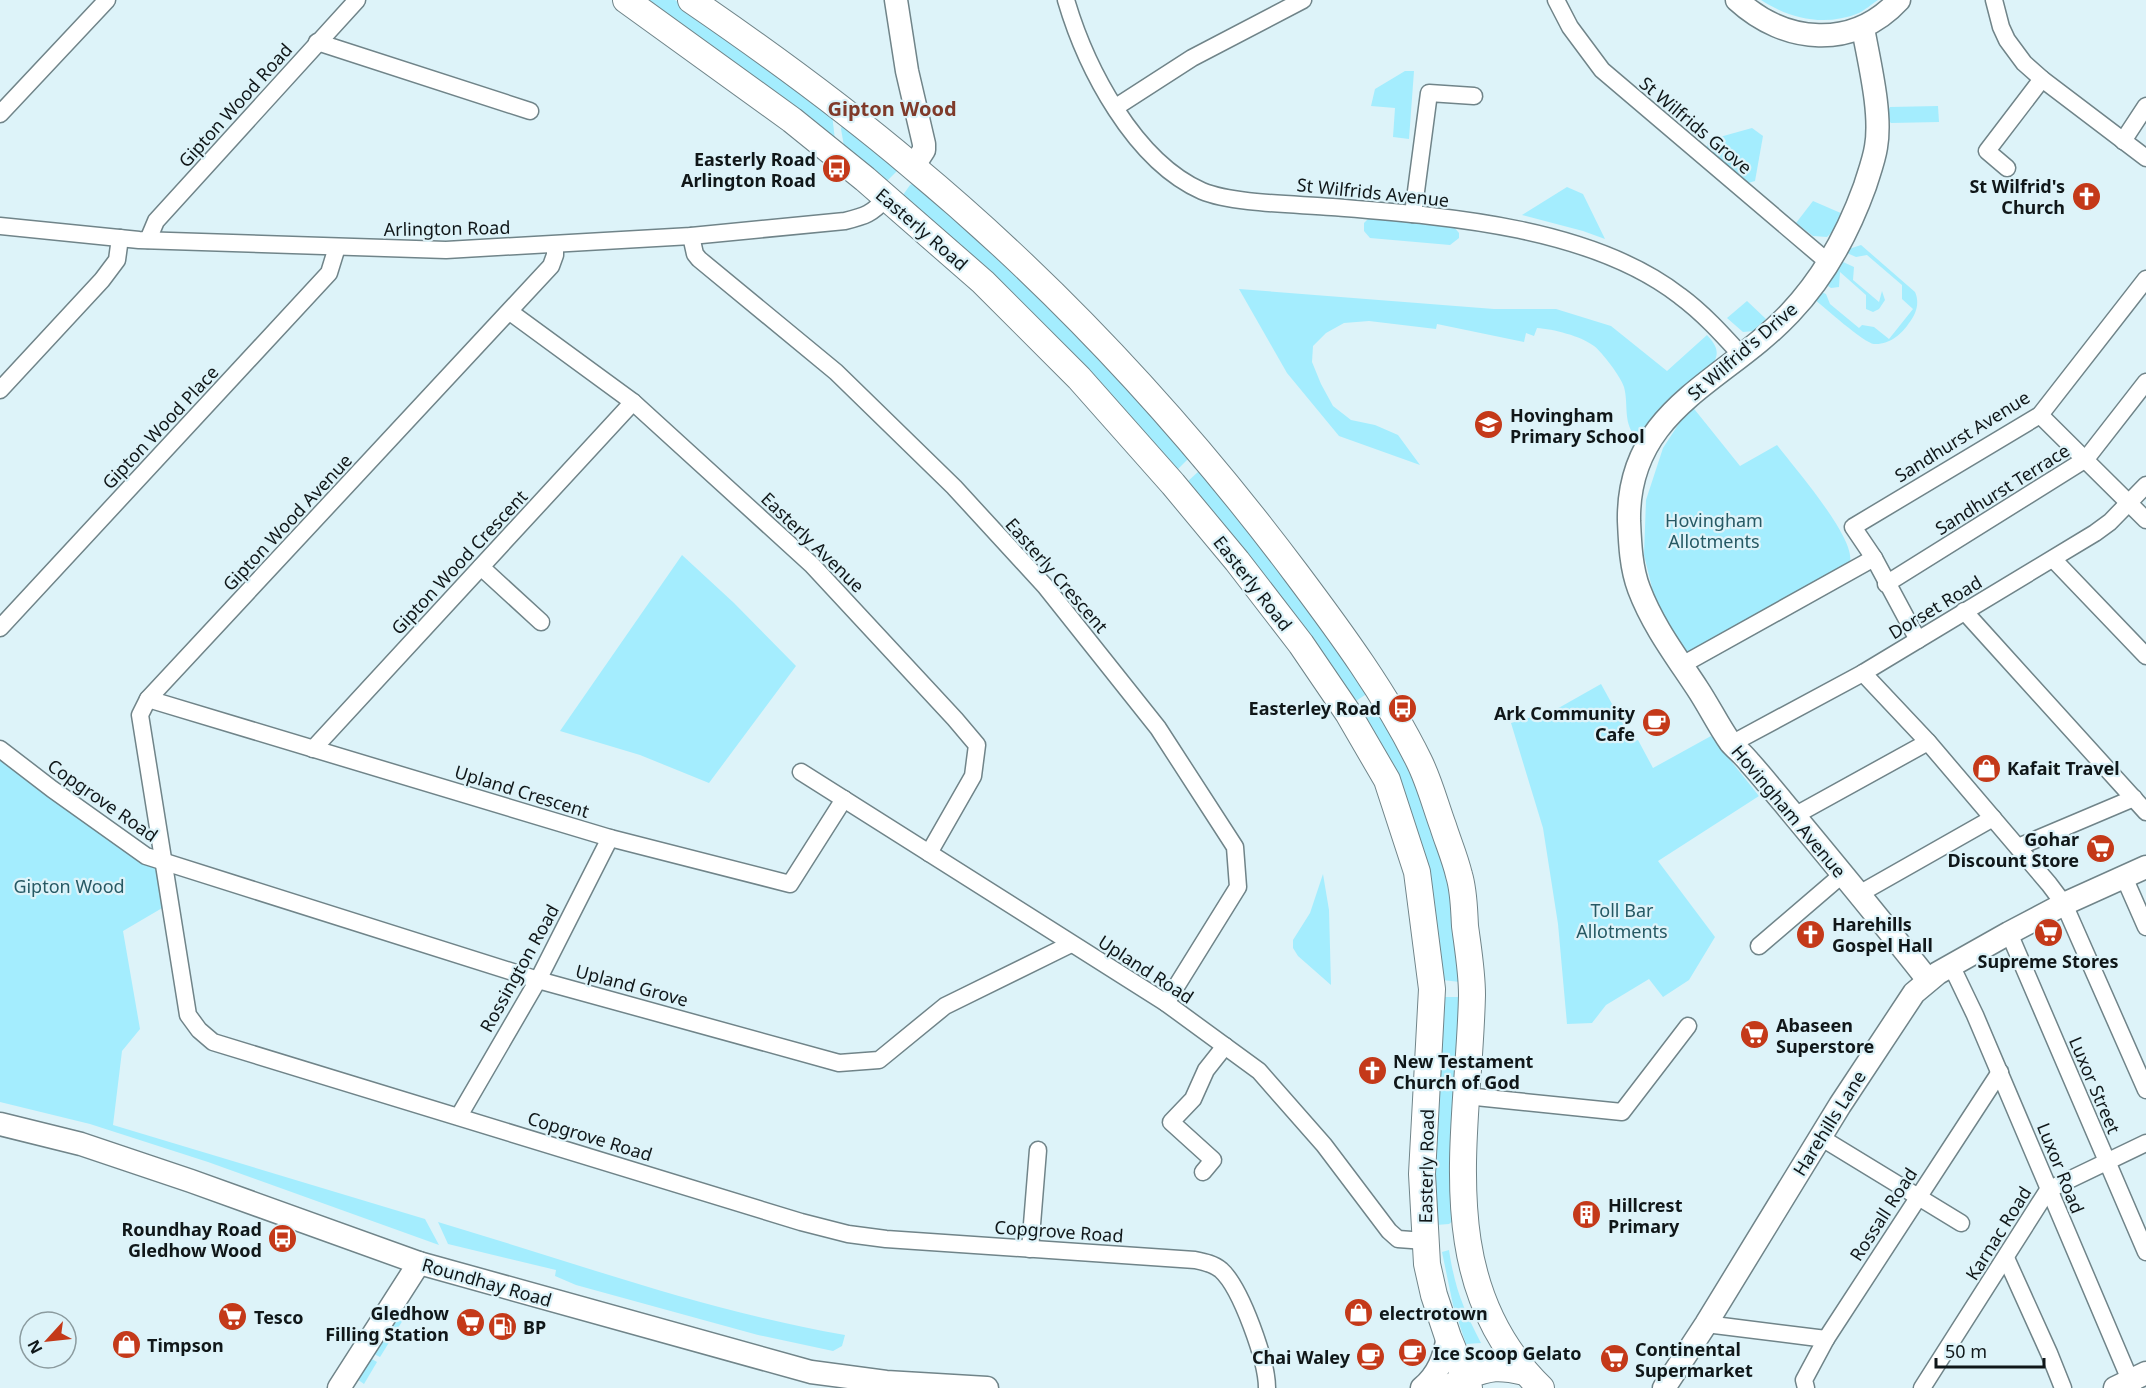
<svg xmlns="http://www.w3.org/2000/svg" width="2146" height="1388" font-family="'Noto Sans',sans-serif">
	<rect width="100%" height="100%" fill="#ddf3f9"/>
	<g fill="#a4edfe">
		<path d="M635,0H675L832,114L835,140Z"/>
		<path d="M1761,0H1878C1872,4 1865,10 1859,13C1825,27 1790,19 1761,0Z"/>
		<path d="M1405,71H1414L1409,139L1393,137L1395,108L1371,106L1375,89Z"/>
		<path d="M1938,106L1939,122L1891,123L1885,117L1890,107Z"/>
		<path d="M842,125L898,170L886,182L845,152L841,129Z"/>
		<path d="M1752,128L1763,136L1755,181L1748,183L1707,147L1709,140Z"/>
		<path d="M914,183L917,184L1068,323L1189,458L1177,470L903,195L910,185Z"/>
		<path d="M1567,187L1583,194L1605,239L1583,231L1522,215Z"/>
		<path d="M1813,201L1843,214L1836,228L1827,237L1813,236L1796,223Z"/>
		<path d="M1369,218L1454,227L1459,233V238L1450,245L1370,238L1364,231V223Z"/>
		<path d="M1861,245L1915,292C1920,303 1916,314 1909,323C1902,334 1889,345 1874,344C1864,343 1824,307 1814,299L1819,291L1826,294L1830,304L1859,328L1862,325L1874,327L1889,339L1913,309L1902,299V285L1867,255L1856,257L1847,253L1849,249Z"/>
		<path d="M1841,261L1854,267L1853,280L1879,302L1882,291L1885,300L1879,309L1873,312L1866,309V295L1840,272L1839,287L1831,288L1825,284Z"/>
		<path d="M1239,289L1494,309H1556L1611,326L1667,371L1707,335C1713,342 1720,349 1715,360C1710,371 1693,378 1684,387C1666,403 1652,421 1638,439C1622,425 1629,405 1624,387C1621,377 1602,352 1594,346C1581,336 1553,329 1537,328L1534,336L1526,333L1524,342L1437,324L1436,329L1369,321L1344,323L1326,333L1313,346L1312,362L1321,384L1333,406L1351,420L1375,425L1398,435L1420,465L1339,436L1287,373Z"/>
		<path d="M1747,301L1766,319L1754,331L1743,332L1727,318Z"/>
		<path d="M1691,405L1740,466L1777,445C1793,466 1856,538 1850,562L1691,655L1673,638L1655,600L1644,555L1646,500L1663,448Z"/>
		<path d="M1199,471L1233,506L1368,693L1353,703L1187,482Z"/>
		<path d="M682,555L734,603L796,666L709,783L640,755L560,731Z"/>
		<path d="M1601,684L1633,742L1638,740L1653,768L1711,736L1759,796L1658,861L1715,937L1689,980L1663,997L1649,979L1606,1005L1592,1023L1567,1024L1558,924L1543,828L1511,723L1555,710Z"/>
		<path d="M1375,707L1398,736L1451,881L1460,982L1442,980L1361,715Z"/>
		<path d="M0,749L163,860L169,904L123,931L140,1029L122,1051L113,1125L425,1219L439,1245L208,1162L90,1124L0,1102Z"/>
		<path d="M1323,874L1329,910L1331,985L1298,956L1293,948V940L1310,913Z"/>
		<path d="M1443,997H1460L1454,1220L1449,1224L1436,1225L1432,1219Z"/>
		<path d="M438,1222C573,1262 706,1311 845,1335L842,1346L833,1351L758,1335L576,1285L555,1276L556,1270L448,1244Z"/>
		<path d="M1449,1250C1455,1289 1463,1308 1481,1343L1466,1344L1453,1305L1442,1252Z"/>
		<path d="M395,1318L403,1320L380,1357L372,1353Z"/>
		<path d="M370,1358L377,1362L364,1384L357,1379Z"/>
	</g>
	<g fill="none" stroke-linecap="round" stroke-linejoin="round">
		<defs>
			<g id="street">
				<path d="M1066,0C1086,68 1134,161 1202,191C1233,204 1297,204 1332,207C1443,216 1590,226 1680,296C1703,313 1722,334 1742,356"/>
				<path d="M1556,0L1570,27L1602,70L1829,263"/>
				<path d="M1994,0L2001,27L2007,40L2024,63L2042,79L2146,158"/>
				<path d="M317,42L530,111"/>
				<path d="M1116,107L1192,58L1303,0"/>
				<path d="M0,114L107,0"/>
				<path d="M2123,141L2146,106"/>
				<path d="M2007,168L1987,151L2042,79"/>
				<path d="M1413,214L1429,93L1474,96"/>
				<path d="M0,226L139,240L446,250L691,236L845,221C865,216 872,214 886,198"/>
				<path d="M691,236L695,254L699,259L836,372L954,487L1045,586L1158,728L1235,847L1238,887L1166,1003"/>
				<path d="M148,240L156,221L357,0"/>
				<path d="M555,245V255L551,266L148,699L140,715L188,1015L199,1030L213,1042L801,1222L848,1234L886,1239L1195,1260C1205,1262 1214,1264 1221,1270C1241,1288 1267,1361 1267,1388"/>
				<path d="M510,312L633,402L812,565L955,719L977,745L973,776L929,853"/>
				<path d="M0,390L102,280L117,260L120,238"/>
				<path d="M2040,415L2146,520"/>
				<path d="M2053,559L2146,656"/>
				<path d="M481,567L541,622"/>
				<path d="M1886,584L2086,459L2146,382"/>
				<path d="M1964,611L2146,812"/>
				<path d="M0,628L329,273L337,247"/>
				<path d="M1918,640L1874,558L1853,527L2040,415L2146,279"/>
				<path d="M1682,665L1874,558"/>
				<path d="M1863,673L1928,742L2049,884L2064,904L2146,1090"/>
				<path d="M148,699L610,838L790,884L844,799"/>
				<path d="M1731,744L1863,673L2095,533L2110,522L2146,485"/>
				<path d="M0,749L52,789L146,856L538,980L839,1063L879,1060L945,1006L1071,944"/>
				<path d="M313,749L633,402"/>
				<path d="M801,772L1166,1003L1259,1071L1324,1145L1389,1231L1398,1239L1425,1241"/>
				<path d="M1794,816L1928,742"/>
				<path d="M2018,847L2134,798"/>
				<path d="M2124,877L2146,927"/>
				<path d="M1859,894L1993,818"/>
				<path d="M2009,933L2146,1252"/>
				<path d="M1759,946L1843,874"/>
				<path d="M1951,965L1975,1015L2133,1387"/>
				<path d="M1466,1096L1622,1112L1688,1026"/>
				<path d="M459,1116L538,980L610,838"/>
				<path d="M1820,1137L1961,1223"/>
				<path d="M1203,1172L1213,1160L1171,1122L1193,1099L1206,1070L1225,1046"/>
				<path d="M1030,1249L1038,1150"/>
				<path d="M2006,1258L2049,1353L2063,1388"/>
				<path d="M1706,1324L1826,1339"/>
				<path d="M1806,1388L1804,1380L1826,1339L2000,1072"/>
				<path d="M1922,1388L2048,1190L2146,1143"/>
			</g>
			<g id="secondary">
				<path d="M896,0L907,71L924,144V150L913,167"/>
				<path d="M1737,0C1785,44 1853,50 1899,0"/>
				<path d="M1863,28C1869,62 1882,113 1876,147C1874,160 1869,173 1865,186C1848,233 1825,276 1790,313C1724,383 1627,409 1629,521C1630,544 1631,568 1639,589C1653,626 1676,656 1697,688C1709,706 1718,725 1730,742C1736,749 1744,755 1750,763C1761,775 1772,789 1783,802C1832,861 1881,920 1928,980"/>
				<path d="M0,1124L81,1144L191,1181L419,1263L811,1372L886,1382L987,1388"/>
				<path d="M339,1388L419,1263"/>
				<path d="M1422,1388C1438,1375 1444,1358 1448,1337"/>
				<path d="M1445,1388L1466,1376"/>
				<path d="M1664,1388L1706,1324L1840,1105L1914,993L1938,973L2009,933L2064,904L2146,867"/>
				<path d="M2115,1388L2146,1373"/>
			</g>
			<g id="primary">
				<path d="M626,0L792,120L865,179L983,282L1079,378L1173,484L1237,561L1301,644L1348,713L1387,780L1417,872L1432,989L1422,1174L1427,1264L1434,1295L1448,1337L1469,1388"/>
				<path d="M691,0C767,52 841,106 912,166C1054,284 1185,425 1296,573C1341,633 1386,694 1419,761C1429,781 1435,804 1443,826C1448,842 1455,858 1459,875C1464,891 1464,909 1465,926C1468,949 1472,972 1472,995C1469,1132 1430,1280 1541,1388"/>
				<path d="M1466,1376C1491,1367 1498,1366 1525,1372"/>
			</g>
		</defs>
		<use href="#street" stroke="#708489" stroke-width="19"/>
		<use href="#secondary" stroke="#708489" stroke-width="25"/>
		<use href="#primary" stroke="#708489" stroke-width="28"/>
		<use href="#street" stroke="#fff" stroke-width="16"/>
		<use href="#secondary" stroke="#fff" stroke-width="22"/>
		<use href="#primary" stroke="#fff" stroke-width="26"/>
	</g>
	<defs>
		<symbol id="bus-disc" viewBox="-11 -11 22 22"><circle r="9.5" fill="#c43919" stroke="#ddf3f9"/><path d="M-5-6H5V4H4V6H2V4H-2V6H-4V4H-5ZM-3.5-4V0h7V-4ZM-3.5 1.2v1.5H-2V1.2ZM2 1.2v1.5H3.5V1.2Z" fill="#fff"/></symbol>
		<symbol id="church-disc" viewBox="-11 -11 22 22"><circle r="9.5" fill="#c43919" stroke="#ddf3f9"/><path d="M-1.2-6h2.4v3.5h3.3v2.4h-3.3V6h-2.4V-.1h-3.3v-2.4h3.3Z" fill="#fff"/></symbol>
		<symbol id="school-disc" viewBox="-11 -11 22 22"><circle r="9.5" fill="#c43919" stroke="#ddf3f9"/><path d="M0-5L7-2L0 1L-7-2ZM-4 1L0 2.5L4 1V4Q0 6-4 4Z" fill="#fff"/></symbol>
		<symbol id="cafe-disc" viewBox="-11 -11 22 22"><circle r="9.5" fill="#c43919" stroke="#ddf3f9"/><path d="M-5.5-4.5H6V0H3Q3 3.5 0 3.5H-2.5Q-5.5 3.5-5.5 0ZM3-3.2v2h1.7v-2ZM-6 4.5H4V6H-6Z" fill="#fff"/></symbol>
		<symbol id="shop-disc" viewBox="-11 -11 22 22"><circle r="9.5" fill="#c43919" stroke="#ddf3f9"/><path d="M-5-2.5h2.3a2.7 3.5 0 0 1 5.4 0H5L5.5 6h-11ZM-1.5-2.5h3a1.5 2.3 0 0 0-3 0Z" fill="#fff"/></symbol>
		<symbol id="supermarket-disc" viewBox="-11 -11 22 22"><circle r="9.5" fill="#c43919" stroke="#ddf3f9"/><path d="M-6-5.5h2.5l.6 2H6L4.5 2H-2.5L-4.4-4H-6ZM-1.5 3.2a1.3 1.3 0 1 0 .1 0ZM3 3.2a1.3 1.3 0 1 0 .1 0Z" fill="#fff"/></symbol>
		<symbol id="building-disc" viewBox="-11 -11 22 22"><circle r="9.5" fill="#c43919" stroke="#ddf3f9"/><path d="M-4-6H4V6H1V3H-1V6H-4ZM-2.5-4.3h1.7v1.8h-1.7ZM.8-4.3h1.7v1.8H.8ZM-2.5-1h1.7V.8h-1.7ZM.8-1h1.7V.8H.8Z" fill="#fff"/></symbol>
		<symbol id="fuel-disc" viewBox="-11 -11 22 22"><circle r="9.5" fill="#c43919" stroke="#ddf3f9"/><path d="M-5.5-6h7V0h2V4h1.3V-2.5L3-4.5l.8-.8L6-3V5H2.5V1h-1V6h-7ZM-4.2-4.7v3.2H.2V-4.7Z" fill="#fff"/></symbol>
	</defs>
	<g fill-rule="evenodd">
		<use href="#bus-disc" x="820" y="152" width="33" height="33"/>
		<use href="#church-disc" x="2070" y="180" width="33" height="33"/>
		<use href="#school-disc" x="1472" y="408" width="33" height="33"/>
		<use href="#bus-disc" x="1386" y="692" width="33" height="33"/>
		<use href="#cafe-disc" x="1640" y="706" width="33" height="33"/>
		<use href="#shop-disc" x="1970" y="752" width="33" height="33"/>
		<use href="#supermarket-disc" x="2084" y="832" width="33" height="33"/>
		<use href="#supermarket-disc" x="2032" y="916" width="33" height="33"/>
		<use href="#church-disc" x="1794" y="918" width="33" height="33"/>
		<use href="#supermarket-disc" x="1738" y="1018" width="33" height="33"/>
		<use href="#church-disc" x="1356" y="1054" width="33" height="33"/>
		<use href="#building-disc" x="1570" y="1198" width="33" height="33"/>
		<use href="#bus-disc" x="266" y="1222" width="33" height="33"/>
		<use href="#shop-disc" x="1342" y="1296" width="33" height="33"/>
		<use href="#supermarket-disc" x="216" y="1300" width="33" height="33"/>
		<use href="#supermarket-disc" x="454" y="1306" width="33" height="33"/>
		<use href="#fuel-disc" x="486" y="1310" width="33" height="33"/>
		<use href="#shop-disc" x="110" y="1328" width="33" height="33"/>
		<use href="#cafe-disc" x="1396" y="1336" width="33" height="33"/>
		<use href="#cafe-disc" x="1354" y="1340" width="33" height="33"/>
		<use href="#supermarket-disc" x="1598" y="1342" width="33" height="33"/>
	</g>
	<g text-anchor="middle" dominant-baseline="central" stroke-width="4.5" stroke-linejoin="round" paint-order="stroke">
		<g font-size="18" fill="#101719" stroke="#ddf3f9">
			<text transform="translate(235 105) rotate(-48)">Gipton Wood Road</text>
			<text transform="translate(1696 125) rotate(40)">St Wilfrids Grove</text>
			<text transform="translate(1373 192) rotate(6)">St Wilfrids Avenue</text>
			<text transform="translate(447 228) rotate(-1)">Arlington Road</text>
			<text transform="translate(922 229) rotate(41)">Easterly Road</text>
			<text transform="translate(1742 351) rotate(-41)">St Wilfrid's Drive</text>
			<text transform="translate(160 427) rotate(-47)">Gipton Wood Place</text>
			<text transform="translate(1962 436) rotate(-32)">Sandhurst Avenue</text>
			<text transform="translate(2002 489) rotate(-32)">Sandhurst Terrace</text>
			<text transform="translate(287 522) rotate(-47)">Gipton Wood Avenue</text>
			<text transform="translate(813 542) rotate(44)">Easterly Avenue</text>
			<text transform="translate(459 562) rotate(-47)">Gipton Wood Crescent</text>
			<text transform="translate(1057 575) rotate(49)">Easterly Crescent</text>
			<text transform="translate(1253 583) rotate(52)">Easterly Road</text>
			<text transform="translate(1935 607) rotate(-31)">Dorset Road</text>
			<text transform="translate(522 791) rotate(17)">Upland Crescent</text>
			<text transform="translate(103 800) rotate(35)">Copgrove Road</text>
			<text transform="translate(1789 811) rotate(50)">Hovingham Avenue</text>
			<text transform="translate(519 968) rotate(-61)">Rossington Road</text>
			<text transform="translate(1146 969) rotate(33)">Upland Road</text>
			<text transform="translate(632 985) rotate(15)">Upland Grove</text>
			<text transform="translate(2095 1085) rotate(67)">Luxor Street</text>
			<text transform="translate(1829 1123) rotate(-58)">Harehills Lane</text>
			<text transform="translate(590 1136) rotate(17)">Copgrove Road</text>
			<text transform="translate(1426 1166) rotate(-89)">Easterly Road</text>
			<text transform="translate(2061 1168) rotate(68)">Luxor Road</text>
			<text transform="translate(1883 1214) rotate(-57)">Rossall Road</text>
			<text transform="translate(1059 1231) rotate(4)">Copgrove Road</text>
			<text transform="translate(1998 1233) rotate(-58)">Karnac Road</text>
			<text transform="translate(487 1282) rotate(16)">Roundhay Road</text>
		</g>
		<g font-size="18" font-weight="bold" fill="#101719" stroke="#ddf3f9" text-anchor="start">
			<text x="816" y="159" text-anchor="end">Easterly Road<tspan x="816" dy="21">Arlington Road</tspan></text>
			<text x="2065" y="186" text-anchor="end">St Wilfrid's<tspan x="2065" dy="21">Church</tspan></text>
			<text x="1510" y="415">Hovingham<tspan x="1510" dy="21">Primary School</tspan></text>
			<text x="1381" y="708" text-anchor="end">Easterley Road</text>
			<text x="1635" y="713" text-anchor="end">Ark Community<tspan x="1635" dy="21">Cafe</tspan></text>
			<text x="2007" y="768">Kafait Travel</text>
			<text x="2079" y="839" text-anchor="end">Gohar<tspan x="2079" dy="21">Discount Store</tspan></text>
			<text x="1832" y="924">Harehills<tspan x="1832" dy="21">Gospel Hall</tspan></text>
			<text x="2048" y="961" text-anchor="middle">Supreme Stores</text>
			<text x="1776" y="1025">Abaseen<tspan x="1776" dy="21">Superstore</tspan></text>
			<text x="1393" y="1061">New Testament<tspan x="1393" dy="21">Church of God</tspan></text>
			<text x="1608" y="1205">Hillcrest<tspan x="1608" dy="21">Primary</tspan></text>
			<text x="262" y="1229" text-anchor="end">Roundhay Road<tspan x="262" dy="21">Gledhow Wood</tspan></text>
			<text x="449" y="1313" text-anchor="end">Gledhow<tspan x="449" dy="21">Filling Station</tspan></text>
			<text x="1379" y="1313">electrotown</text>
			<text x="254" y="1317">Tesco</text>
			<text x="523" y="1327">BP</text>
			<text x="147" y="1345">Timpson</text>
			<text x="1635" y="1349">Continental<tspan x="1635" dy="21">Supermarket</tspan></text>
			<text x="1433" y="1353">Ice Scoop Gelato</text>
			<text x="1350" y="1357" text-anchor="end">Chai Waley</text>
		</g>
		<g font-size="18" fill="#265964" stroke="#ddf3f9">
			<text x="1714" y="520">Hovingham<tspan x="1714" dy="21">Allotments</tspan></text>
			<text x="69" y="886">Gipton Wood</text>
			<text x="1622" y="910">Toll Bar<tspan x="1622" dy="21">Allotments</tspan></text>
		</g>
		<g font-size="20" font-weight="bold" fill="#7f3a2a" stroke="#ddf3f9">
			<text x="892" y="108">Gipton Wood</text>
		</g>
	</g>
	<g transform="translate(48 1340) rotate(243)"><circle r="28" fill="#ddf3f9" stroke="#8b9b9f" stroke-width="1.5"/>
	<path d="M0-4.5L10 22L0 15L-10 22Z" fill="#c43919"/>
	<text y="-9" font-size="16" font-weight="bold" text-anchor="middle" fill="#101719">N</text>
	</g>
	<path d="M1936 1358v9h108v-9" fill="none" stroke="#101719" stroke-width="3"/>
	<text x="1945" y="1358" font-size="18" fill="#101719" stroke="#ddf3f9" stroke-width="4.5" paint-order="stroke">50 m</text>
</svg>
